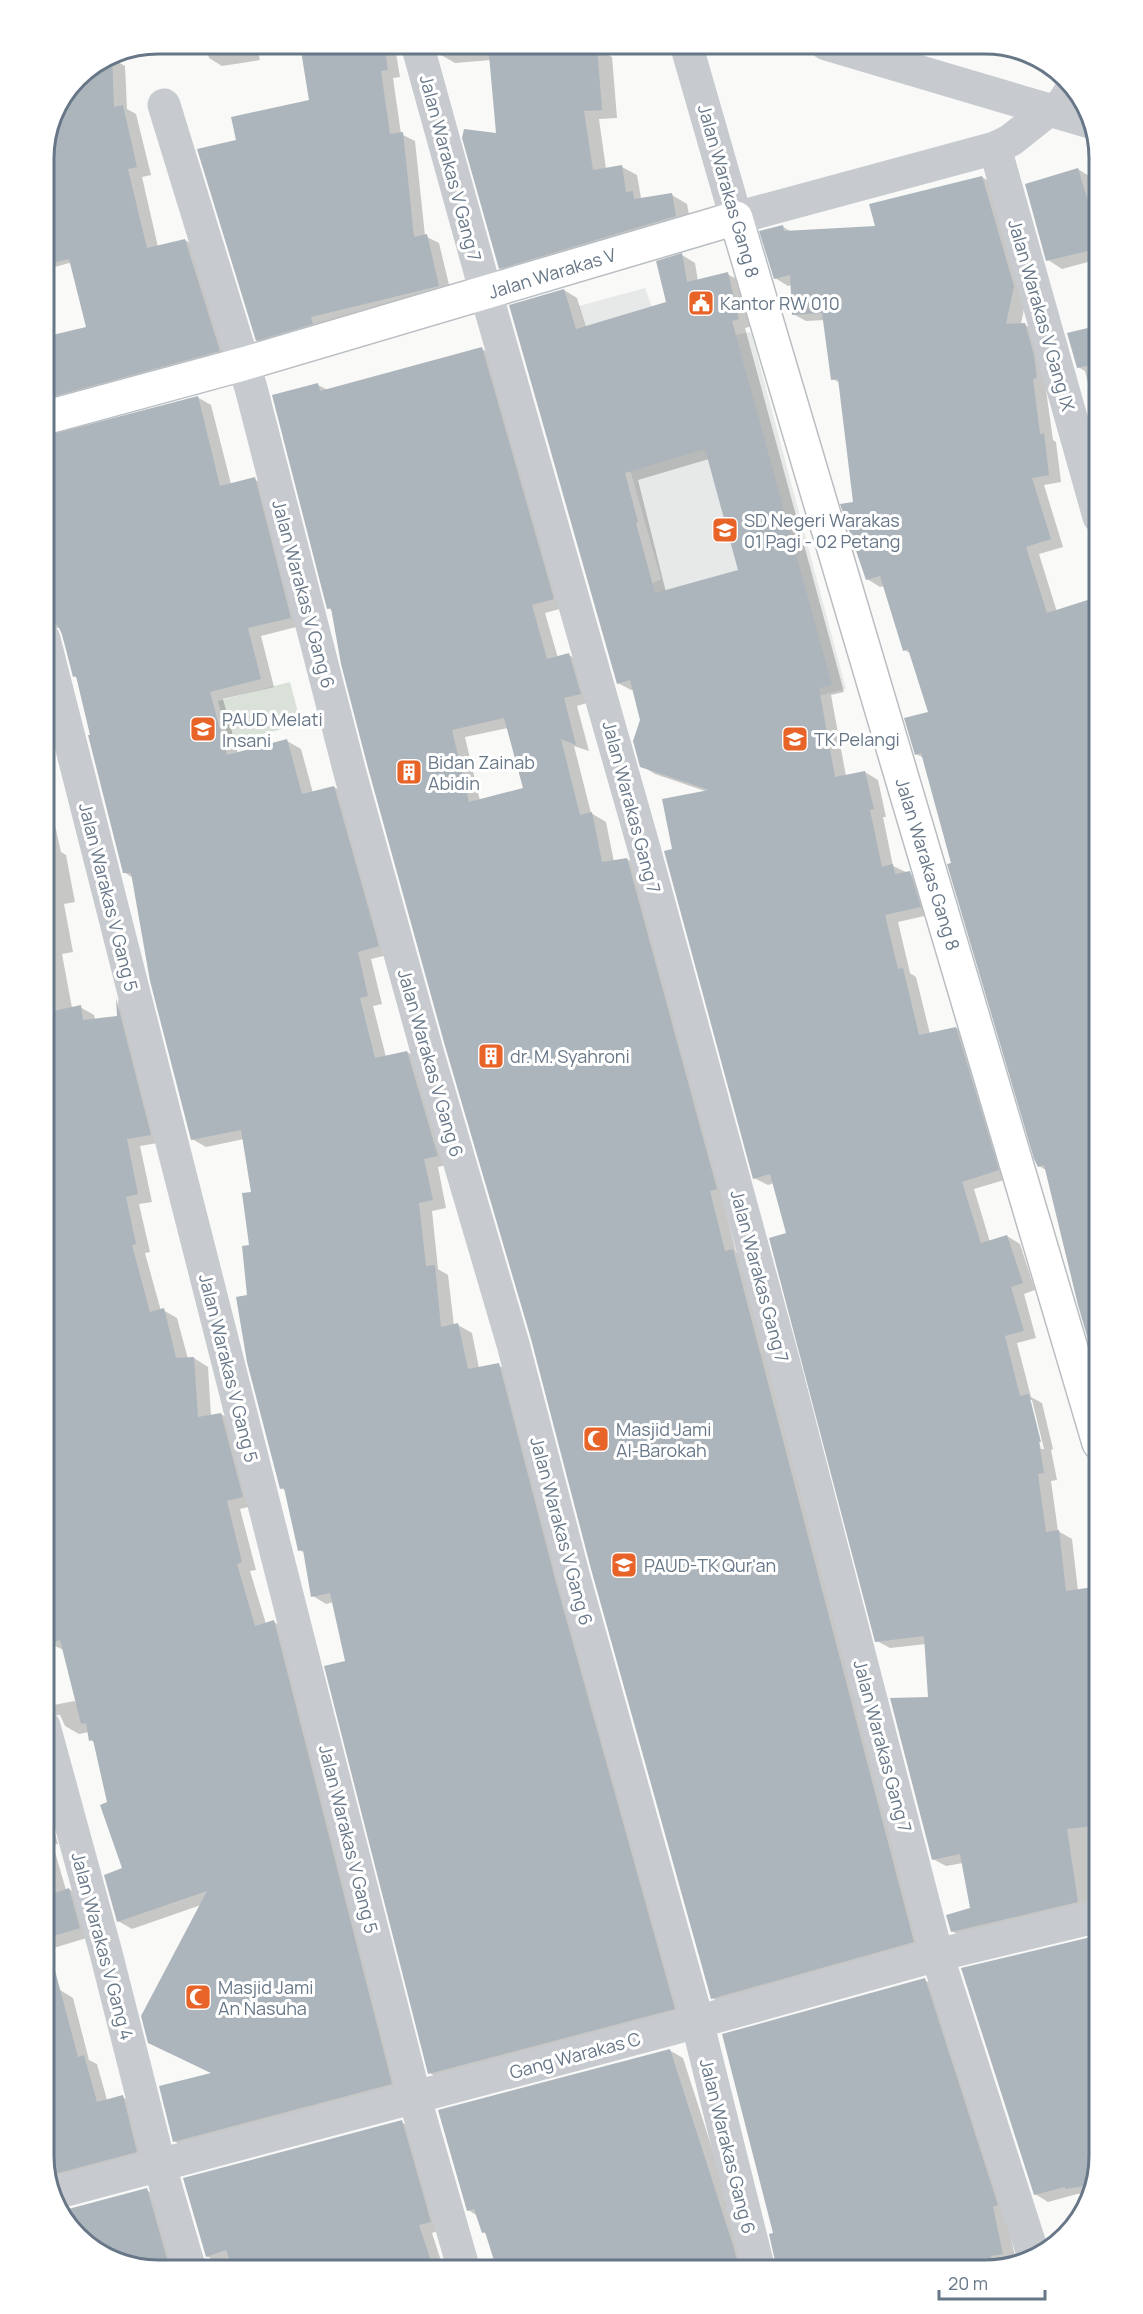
<svg xmlns="http://www.w3.org/2000/svg" width="1143" height="2314" font-family="Manrope,sans-serif">
	<rect width="100%" height="100%" fill="#f9f9f7"/>
	<path fill="#e7e8e8" d="M645,288L667,349L751,332L846,689L688,728L651,584L661,579L633,480L579,306Z"/>
	<path fill="#dae1d8" d="M290,682L301,724L230,743L218,701Z"/>
	<g fill="#0003" fill-rule="evenodd">
		<path d="M206,44H256L260,60L222,66L209,58Z"/>
		<path d="M346,44H388L395,47L400,77L393,78L401,134L415,141L425,236L439,243L451,293L270,347L257,340L238,141L310,101Z"/>
		<path d="M437,44H559L560,51L596,48L612,57L617,118L599,119L606,169L622,167L637,175L641,198L643,199L672,195L687,204L691,225L515,276L500,268L498,135L491,60L455,63L441,55Z"/>
		<path d="M105,58H111L125,66L127,109L136,114L151,175L142,177L158,247L185,240L199,248L233,358L44,414V339L88,329L72,264L69,263L44,270V150L77,77Z"/>
		<path d="M1078,169L1092,178L1099,202V259L1062,269L1048,260Z"/>
		<path d="M982,177L995,185L1027,294L1021,324H1024L1038,332L1053,440L1056,442L1061,482L1044,485L1063,547L1039,554L1057,612L1099,600V1373L1079,1305L1046,1170L1039,1166L924,758L916,754L929,713L912,654L904,650L885,586L880,587L867,579L855,504L840,383L833,379L825,320L806,321L793,314L792,285L788,286L775,278L783,227L792,232L877,227Z"/>
		<path d="M682,255L695,263L698,281L727,274L741,281L752,326L745,328L844,692L831,695L846,776L865,772L878,780L886,817H883L893,866L923,880L933,914L898,922L910,973L916,977L930,1034L956,1028L969,1036L1011,1178L974,1189L990,1242L1007,1236L1020,1244L1035,1290L1024,1294L1036,1338L1017,1343L1031,1397L1042,1403L1053,1449L1051,1450L1057,1480L1051,1481L1058,1531L1072,1539L1078,1591L1099,1588V1907L965,1939L952,1931L971,1909L963,1863L946,1866L933,1859L930,1698L926,1644L890,1648L877,1641L788,1234L774,1183L768,1185L754,1178L674,850L708,792L655,774L642,766V720L634,690H631L618,683L564,290L577,298L586,327L668,303ZM709,459L740,571L666,592L638,480ZM1029,1400H1032L1044,1449H1041Z"/>
		<path d="M1099,326V444L1093,422L1097,421L1085,371L1078,367Z"/>
		<path d="M482,349L496,357L567,607L545,613L558,658L569,655L583,663L594,701L577,706L589,751L574,746L591,813L606,822L614,862L627,859L641,867L736,1252L747,1258L928,1950L726,2006L712,1998L333,611L328,608L318,385L328,390ZM508,728L525,789L480,801L465,737Z"/>
		<path d="M197,397L211,405L231,484L254,479L268,487L304,625L261,636L274,687L223,699L238,754L287,741L301,749L313,793L334,787L348,795L392,954L371,959L382,1004L373,1006L386,1057L407,1052L421,1060L451,1164L438,1167L446,1208L432,1211L438,1269L448,1275L454,1326L458,1325L472,1333L479,1368L498,1365L512,1373L688,2016L443,2081L430,2073L334,1602L326,1604L313,1596L305,1553L299,1550L286,1491L281,1488L249,1296L253,1193L244,1139L206,1147L192,1139L133,878L124,872L77,678L74,676L60,628H55L44,635V437Z"/>
		<path d="M44,776L61,852L66,855L75,902L64,904L73,952L62,954L72,1008L80,1007L94,1015L95,1020L119,1018L118,1000L130,1007L164,1142L140,1146L152,1202L139,1204L150,1252L145,1253L161,1311L163,1310L177,1318L188,1359L194,1358L208,1367L211,1416L221,1414L235,1422L256,1505L240,1509L256,1570L250,1571L266,1624L274,1622L288,1630L405,2091L188,2149L174,2141L213,2074L149,2042L201,1905L132,1929L118,1921L124,1869L95,1743L91,1740L89,1732L79,1734L65,1726L60,1715H54L44,1723V1707L74,1701L77,1703L64,1650L48,1643L44,1628V1229L48,1228L45,1172H44Z"/>
		<path d="M44,1760L52,1815H50L58,1844L53,1845L66,1890L69,1889L82,1897L93,1936L44,1951Z"/>
		<path d="M1099,1937V2157L1088,2193L1077,2194L1048,2202L1035,2194L963,1970Z"/>
		<path d="M924,1980L938,1987L1005,2214L1017,2264L986,2270H779L775,2235Z"/>
		<path d="M60,1990L73,1998L89,2060L97,2064L107,2100L122,2097L136,2104L149,2159L50,2189L44,2156V1995Z"/>
		<path d="M669,2050L683,2058L751,2270H499L488,2235L483,2232L478,2216L468,2210Z"/>
		<path d="M401,2122L415,2129L443,2229L432,2233L444,2270H234L231,2260L220,2264L207,2256Z"/>
		<path d="M146,2190L160,2197L181,2270H150L94,2251L62,2212Z"/>
	</g>
	<g fill="#adb5bc" fill-rule="evenodd">
		<path d="M351,44H384L388,70L381,71L390,134L403,132L414,237L427,234L439,286L311,317L313,324L256,341L197,149L236,140L231,117L309,100L301,51Z"/>
		<path d="M488,44H545L546,51L597,46L602,110L584,111L593,170L622,165L626,192L633,191L634,199L672,193L676,216L499,269L462,138L464,129L496,133Z"/>
		<path d="M112,54L114,107L123,105L137,167L128,169L147,248L185,239L220,351L44,399V337L86,327L69,259L44,265V150L77,77Z"/>
		<path d="M1078,168L1090,208L1100,206V248L1046,261L1025,184Z"/>
		<path d="M982,176L1014,286L1006,324L1025,323L1034,355L1037,378L1033,379L1040,434L1044,433L1049,475L1032,478L1051,539L1026,547L1047,613L1100,596V1349L1091,1350L1078,1305L1044,1165L1038,1167L1034,1159L947,864L951,863L921,753L915,755L904,718L928,712L908,649L903,651L880,576L866,580L840,504L853,502L838,379L831,380L822,313L792,315L790,275L774,279L759,231L783,225L784,231L875,226L869,204Z"/>
		<path d="M682,253L687,282L728,272L739,319L732,321L832,685L819,688L835,777L865,771L874,809L870,810L882,867L893,864L895,874L910,871L921,907L885,915L898,969L903,968L919,1035L956,1027L999,1170L962,1182L981,1243L1007,1235L1023,1283L1011,1287L1024,1331L1005,1336L1020,1396L1029,1394L1041,1442H1039L1044,1473L1038,1474L1046,1532L1059,1530L1066,1591L1100,1586V1825L1067,1829L1078,1902L951,1932L946,1915L970,1908L960,1854L932,1860L890,1698L928,1697L924,1636L875,1642L769,1238L786,1233L770,1174L753,1179L664,851L672,849L662,799L709,790L640,767L633,741L640,720L630,680L617,684L509,305L564,289L576,329L666,302L656,261ZM705,449L738,570L655,593L636,523L638,522L625,473Z"/>
		<path d="M1100,325V363L1077,368L1067,333Z"/>
		<path d="M482,347L554,599L532,605L547,659L569,653L581,694L564,698L576,745L561,739L580,815L592,812L602,862L627,858L717,1189L710,1191L725,1251L733,1249L914,1942L711,1999L591,1569L531,1339L445,1046L368,768L341,664L331,608L327,609L272,395L318,383L320,391ZM504,718L523,788L469,802L452,730Z"/>
		<path d="M198,396L220,486L255,477L291,618L248,628L261,679L210,692L227,755L287,739L302,794L334,786L379,946L358,952L368,996L360,998L375,1058L407,1051L438,1156L424,1159L433,1200L419,1203L426,1266L435,1265L441,1327L458,1323L468,1369L499,1363L555,1579L675,2009L428,2074L324,1666L345,1661L330,1593L311,1597L303,1550L298,1551L284,1488L280,1489L247,1362L236,1297L247,1295L242,1246L249,1245L242,1193L251,1192L241,1130L191,1140L150,981L131,873H123L88,735H90L76,676L73,677L62,634L58,626L50,621H44V436Z"/>
		<path d="M116,998L151,1135L127,1139L138,1194L126,1197L136,1244L132,1245L150,1312L164,1308L176,1358L194,1357L198,1417L221,1413L243,1497L227,1501L242,1562L237,1564L255,1626L274,1620L392,2084L173,2142L159,2086L211,2073L148,2043L141,2016L207,1891L117,1922L104,1875L122,1868L100,1805L107,1802L93,1740L89,1741L86,1723L81,1724L60,1640L44,1645V1013L81,1005L83,1020L117,1016Z"/>
		<path d="M69,1888L80,1928L44,1939V1897Z"/>
		<path d="M1091,1937L1092,1943L1100,1941V2157L1091,2185L1065,2189V2187L1034,2195L961,1968Z"/>
		<path d="M53,1963L78,2057L84,2055L97,2102L123,2095L137,2152L47,2176L44,2157V1964Z"/>
		<path d="M925,1978L998,2205L993,2207L1003,2254L991,2256L994,2269L986,2271L777,2270L769,2234L773,2233L722,2034Z"/>
		<path d="M670,2049L733,2245L740,2270H497L485,2232L482,2233L474,2209L467,2211L438,2110Z"/>
		<path d="M402,2120L431,2222L419,2225L434,2270H233L226,2250L206,2257L183,2178Z"/>
		<path d="M147,2188L169,2266L150,2270L94,2251L61,2211Z"/>
	</g>
	<g fill="none" stroke-linecap="round" stroke-linejoin="round">
		<defs>
			<path id="secondary" d="M44,418L243,364L736,218L1099,1443"/>
		</defs>
		<use href="#secondary" stroke="#b9bec3" stroke-width="36"/>
		<path stroke="#c7cace" stroke-width="18" d="M1050,109L1067,83"/>
		<g stroke="#c7cace" stroke-width="33">
			<path d="M417,44L486,293L642,841L785,1367L937,1955L1034,2257"/>
			<path d="M686,44L736,218L995,148L1011,140L1050,109"/>
			<path d="M826,44L1093,123"/>
			<path d="M164,105L251,388L350,773L427,1051L513,1344L573,1574L693,2005L759,2270"/>
			<path d="M995,148L1099,517"/>
			<path d="M44,639L417,2106L464,2270"/>
			<path d="M44,1726L106,1953L160,2167L190,2270"/>
			<path d="M51,2194L697,2022L937,1955L1099,1916"/>
		</g>
		<use href="#secondary" stroke="#fff" stroke-width="33"/>
	</g>
	<defs>
		<symbol id="civic-square" viewBox="-11 -11 22 22"><rect x="-9" y="-9" width="18" height="18" rx="4" fill="#e76328" stroke="#fff"/><path d="M-.6-6.5H3V-4.5H.6V-3L4-1V1h2V6H-6V1h2V-1L-.6-3ZM-1.2 2.5V6h2.4V2.5Z" fill="#fff"/></symbol>
		<symbol id="school-square" viewBox="-11 -11 22 22"><rect x="-9" y="-9" width="18" height="18" rx="4" fill="#e76328" stroke="#fff"/><path d="M0-5L7-2L0 1L-7-2ZM-4 1L0 2.5L4 1V4Q0 6-4 4Z" fill="#fff"/></symbol>
		<symbol id="building-square" viewBox="-11 -11 22 22"><rect x="-9" y="-9" width="18" height="18" rx="4" fill="#e76328" stroke="#fff"/><path d="M-4-6H4V6H1V3H-1V6H-4ZM-2.5-4.3h1.7v1.8h-1.7ZM.8-4.3h1.7v1.8H.8ZM-2.5-1h1.7V.8h-1.7ZM.8-1h1.7V.8H.8Z" fill="#fff"/></symbol>
		<symbol id="mosque-square" viewBox="-11 -11 22 22"><rect x="-9" y="-9" width="18" height="18" rx="4" fill="#e76328" stroke="#fff"/><path d="M3.5-4.9A6 6 0 1 0 3.5 4.9A5 5 0 1 1 3.5-4.9Z" fill="#fff"/></symbol>
	</defs>
	<g fill-rule="evenodd">
		<use href="#civic-square" x="686" y="288" width="30" height="30"/>
		<use href="#school-square" x="710" y="515" width="30" height="30"/>
		<use href="#school-square" x="188" y="714" width="30" height="30"/>
		<use href="#school-square" x="780" y="724" width="30" height="30"/>
		<use href="#building-square" x="394" y="757" width="30" height="30"/>
		<use href="#building-square" x="476" y="1041" width="30" height="30"/>
		<use href="#mosque-square" x="581" y="1424" width="30" height="30"/>
		<use href="#school-square" x="609" y="1550" width="30" height="30"/>
		<use href="#mosque-square" x="183" y="1982" width="30" height="30"/>
	</g>
	<g text-anchor="middle" dominant-baseline="central" stroke-width="6" stroke-linejoin="round" paint-order="stroke">
		<g font-size="18" fill="#677788" stroke="#fff">
			<text transform="translate(451 168) rotate(75)">Jalan Warakas V Gang 7</text>
			<text transform="translate(729 191) rotate(74)">Jalan Warakas Gang 8</text>
			<text transform="translate(552 273) rotate(-17)">Jalan Warakas V</text>
			<text transform="translate(1042 315) rotate(74)">Jalan Warakas V Gang IX</text>
			<text transform="translate(304 594) rotate(75)">Jalan Warakas V Gang 6</text>
			<text transform="translate(632 807) rotate(75)">Jalan Warakas Gang 7</text>
			<text transform="translate(928 864) rotate(73)">Jalan Warakas Gang 8</text>
			<text transform="translate(109 897) rotate(76)">Jalan Warakas V Gang 5</text>
			<text transform="translate(431 1063) rotate(74)">Jalan Warakas V Gang 6</text>
			<text transform="translate(760 1276) rotate(75)">Jalan Warakas Gang 7</text>
			<text transform="translate(229 1368) rotate(76)">Jalan Warakas V Gang 5</text>
			<text transform="translate(562 1531) rotate(75)">Jalan Warakas V Gang 6</text>
			<text transform="translate(883 1746) rotate(75)">Jalan Warakas Gang 7</text>
			<text transform="translate(349 1839) rotate(76)">Jalan Warakas V Gang 5</text>
			<text transform="translate(103 1946) rotate(75)">Jalan Warakas V Gang 4</text>
			<text transform="translate(575 2055) rotate(-15)">Gang Warakas C</text>
			<text transform="translate(728 2146) rotate(76)">Jalan Warakas Gang 6</text>
		</g>
		<g font-size="18" fill="#677788" stroke="#fff" text-anchor="start">
			<text x="720" y="303">Kantor RW 010</text>
			<text x="744" y="520">SD Negeri Warakas<tspan x="744" dy="21">01 Pagi - 02 Petang</tspan></text>
			<text x="222" y="719">PAUD Melati<tspan x="222" dy="21">Insani</tspan></text>
			<text x="814" y="739">TK Pelangi</text>
			<text x="428" y="762">Bidan Zainab<tspan x="428" dy="21">Abidin</tspan></text>
			<text x="510" y="1056">dr. M. Syahroni</text>
			<text x="616" y="1429">Masjid Jami<tspan x="616" dy="21">Al-Barokah</tspan></text>
			<text x="644" y="1565">PAUD-TK Qur'an</text>
			<text x="218" y="1987">Masjid Jami<tspan x="218" dy="21">An Nasuha</tspan></text>
		</g>
	</g>
	<path d="M0 0H1143V2314H0ZM158 54H985A104 104 0 0 1 1089 158V2156A104 104 0 0 1 985 2260H158A104 104 0 0 1 54 2156V158A104 104 0 0 1 158 54Z" fill="#fff" fill-rule="evenodd"/>
	<path fill="none" stroke="#677788" stroke-width="3" d="M158 54H985A104 104 0 0 1 1089 158V2156A104 104 0 0 1 985 2260H158A104 104 0 0 1 54 2156V158A104 104 0 0 1 158 54Z"/>
	<path d="M939 2290v9h106v-9" fill="none" stroke="#677788" stroke-width="3"/>
	<text x="948" y="2290" font-size="18" fill="#677788" stroke="#ffffff" stroke-width="4.5" paint-order="stroke">20 m</text>
</svg>
